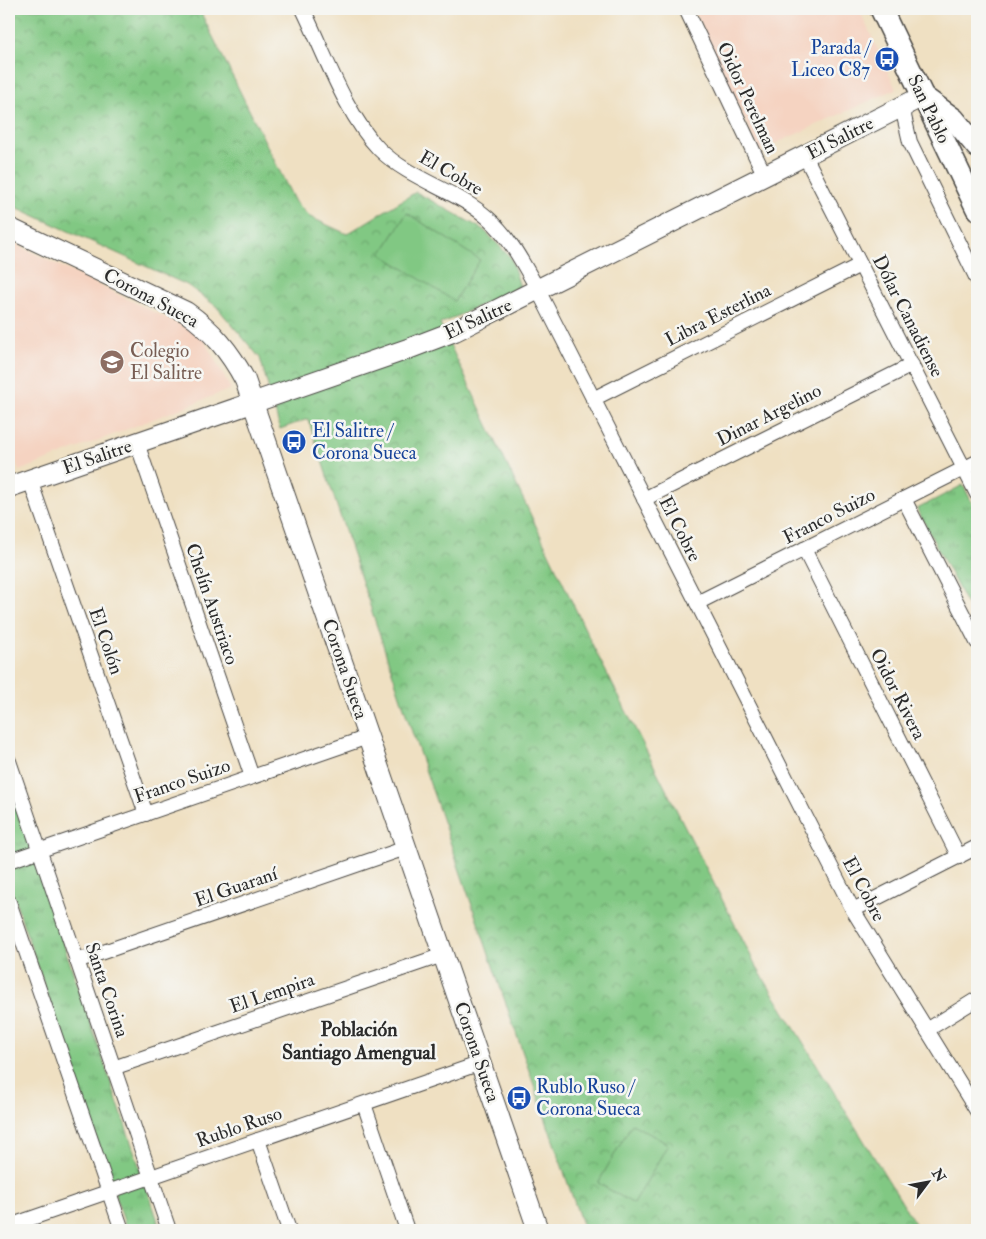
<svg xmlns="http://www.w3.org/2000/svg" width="986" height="1239" font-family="'IM FELL Double Pica',serif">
	<defs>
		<pattern id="grass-tufts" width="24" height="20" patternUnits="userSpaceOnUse" patternTransform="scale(1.25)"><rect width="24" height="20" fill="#81c883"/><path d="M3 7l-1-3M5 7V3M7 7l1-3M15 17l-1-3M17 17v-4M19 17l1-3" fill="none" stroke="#6aa36b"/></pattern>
		<pattern id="park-crowns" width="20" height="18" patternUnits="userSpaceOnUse" patternTransform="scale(1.25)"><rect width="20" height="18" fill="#81c883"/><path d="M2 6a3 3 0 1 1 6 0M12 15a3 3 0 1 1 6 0" fill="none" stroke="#6aa36b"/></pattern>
	</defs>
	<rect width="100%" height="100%" fill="#f6f6f2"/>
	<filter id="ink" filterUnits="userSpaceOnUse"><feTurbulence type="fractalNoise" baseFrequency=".02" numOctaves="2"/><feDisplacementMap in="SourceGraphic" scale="10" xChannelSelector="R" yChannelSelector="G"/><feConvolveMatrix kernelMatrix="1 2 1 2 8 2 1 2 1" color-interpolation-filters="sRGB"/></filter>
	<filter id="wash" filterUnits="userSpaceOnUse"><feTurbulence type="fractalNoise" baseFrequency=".0096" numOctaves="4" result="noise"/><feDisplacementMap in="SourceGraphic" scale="20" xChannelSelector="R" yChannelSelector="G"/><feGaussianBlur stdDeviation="1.12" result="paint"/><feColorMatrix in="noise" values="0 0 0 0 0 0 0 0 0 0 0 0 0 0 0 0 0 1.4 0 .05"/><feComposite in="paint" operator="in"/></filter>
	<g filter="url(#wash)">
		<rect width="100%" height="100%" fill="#efe0c2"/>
		<g fill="#f5d3c1">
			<path d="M694,9H859L896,89L759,151Z"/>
			<path d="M9,241L201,335L231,389L19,471L13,451L9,452Z"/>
		</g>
		<g fill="url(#grass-tufts)" stroke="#567a57">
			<path d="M963,485L977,512V624L917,509Z"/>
			<path d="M9,784L161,1230H127L9,882Z"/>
		</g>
		<path fill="url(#park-crowns)" stroke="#567a57" d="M9,9H199L295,202L310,217L347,234L416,192L484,230L511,258L520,287L440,324L594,648L756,966L919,1230H584L409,723L308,419L280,429L260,358L216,306L187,285L9,204Z"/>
		<g fill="#81c883" stroke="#567a57">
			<path d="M407,213L480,260L454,301L381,254Z"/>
			<path d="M632,1124L668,1144L634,1204L598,1183Z"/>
		</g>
	</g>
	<g filter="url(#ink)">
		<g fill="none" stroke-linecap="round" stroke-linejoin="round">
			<defs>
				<g id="street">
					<path d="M303,9C324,52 346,115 379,149C410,180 456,190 488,218C510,237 524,265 538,290L853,910L977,1111"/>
					<path d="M686,9L765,176"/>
					<path d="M906,105L904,116L910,142L977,279"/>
					<path d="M805,156L977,494"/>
					<path d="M593,399L860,265"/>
					<path d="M137,443L252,777"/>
					<path d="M30,480L146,814"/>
					<path d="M644,499L912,365"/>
					<path d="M904,499L977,642"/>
					<path d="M804,549L959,857"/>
					<path d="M697,603L977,462"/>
					<path d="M9,761L169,1230"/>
					<path d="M9,861L368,737"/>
					<path d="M9,902L122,1230"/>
					<path d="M853,910L977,847"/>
					<path d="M77,961L406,848"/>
					<path d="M927,1030L977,999"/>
					<path d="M113,1068L443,955"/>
					<path d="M364,1104L407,1230"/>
					<path d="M258,1140L289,1230"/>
					<path d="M9,1226L481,1063"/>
				</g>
				<g id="secondary">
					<path d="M9,228L186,312C213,331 230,352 245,380L538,1230"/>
					<path d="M9,487L408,349L455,331L923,96"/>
				</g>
				<g id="primary">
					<path d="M881,9L977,209"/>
					<path d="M925,98L954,119L977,147"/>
				</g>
			</defs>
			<use href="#street" stroke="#484642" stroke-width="16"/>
			<use href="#secondary" stroke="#484642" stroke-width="22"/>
			<use href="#primary" stroke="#484642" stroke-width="24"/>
			<use href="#street" stroke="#fff" stroke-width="14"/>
			<use href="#secondary" stroke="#fff" stroke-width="20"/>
			<use href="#primary" stroke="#fff" stroke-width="21"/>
		</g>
	</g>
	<defs>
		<symbol id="bus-disc" viewBox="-11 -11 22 22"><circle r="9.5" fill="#1a4fb4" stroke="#f6f6f2"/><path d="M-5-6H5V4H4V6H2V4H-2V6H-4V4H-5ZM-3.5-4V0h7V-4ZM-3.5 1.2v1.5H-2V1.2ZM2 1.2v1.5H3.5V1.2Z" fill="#fff"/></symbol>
		<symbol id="school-disc" viewBox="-11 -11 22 22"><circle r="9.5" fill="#8d6e63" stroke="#f6f6f2"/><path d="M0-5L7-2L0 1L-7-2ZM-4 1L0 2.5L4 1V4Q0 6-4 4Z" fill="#fff"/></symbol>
	</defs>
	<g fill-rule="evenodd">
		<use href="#bus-disc" x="873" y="45" width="28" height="28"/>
		<use href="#school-disc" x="98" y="348" width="28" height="28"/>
		<use href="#bus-disc" x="280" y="428" width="28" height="28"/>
		<use href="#bus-disc" x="505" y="1084" width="28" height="28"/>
	</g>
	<g text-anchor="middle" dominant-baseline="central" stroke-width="5" stroke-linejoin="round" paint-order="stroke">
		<g font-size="19" fill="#164399" stroke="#f6f6f2" text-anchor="start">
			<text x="870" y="48" text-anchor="end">Parada /<tspan x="870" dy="22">Liceo C87</tspan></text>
			<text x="312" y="431">El Salitre /<tspan x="312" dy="22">Corona Sueca</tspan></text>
			<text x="536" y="1087">Rublo Ruso /<tspan x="536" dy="22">Corona Sueca</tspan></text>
		</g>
		<g font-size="19" fill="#2b2b2b" stroke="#f6f6f2">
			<text transform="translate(748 98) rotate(65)">Oidor Perelman</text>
			<text transform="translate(929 109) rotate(64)">San Pablo</text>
			<text transform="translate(840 138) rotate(-27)">El Salitre</text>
			<text transform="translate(451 173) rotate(30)">El Cobre</text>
			<text transform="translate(151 298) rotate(28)">Corona Sueca</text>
			<text transform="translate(718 315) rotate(-27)">Libra Esterlina</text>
			<text transform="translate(908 316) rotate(63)">Dólar Canadiense</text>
			<text transform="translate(478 319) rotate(-25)">El Salitre</text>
			<text transform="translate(769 415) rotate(-27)">Dinar Argelino</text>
			<text transform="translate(97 457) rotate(-19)">El Salitre</text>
			<text transform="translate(829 516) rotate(-27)">Franco Suizo</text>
			<text transform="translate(680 529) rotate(63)">El Cobre</text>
			<text transform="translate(212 604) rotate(71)">Chelín Austriaco</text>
			<text transform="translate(106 641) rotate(71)">El Colón</text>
			<text transform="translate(345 669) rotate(71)">Corona Sueca</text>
			<text transform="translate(898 694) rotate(63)">Oidor Rivera</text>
			<text transform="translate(182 781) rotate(-19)">Franco Suizo</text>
			<text transform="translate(236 887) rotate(-19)">El Guaraní</text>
			<text transform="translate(864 889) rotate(62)">El Cobre</text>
			<text transform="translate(107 990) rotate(71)">Santa Corina</text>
			<text transform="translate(272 993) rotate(-19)">El Lempira</text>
			<text transform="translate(477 1052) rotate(71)">Corona Sueca</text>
			<text transform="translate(239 1127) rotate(-19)">Rublo Ruso</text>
		</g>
		<g font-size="19" fill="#785e54" stroke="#f6f6f2" text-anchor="start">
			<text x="130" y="351">Colegio<tspan x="130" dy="22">El Salitre</tspan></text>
		</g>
		<g font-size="20" font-weight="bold" fill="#2b2b2b" stroke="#f6f6f2">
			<text x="359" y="1029">Población<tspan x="359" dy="23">Santiago Amengual</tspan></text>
		</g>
	</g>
	<rect width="986" height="1239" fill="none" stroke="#f6f6f2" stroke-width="30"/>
	<g transform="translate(928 1182) rotate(58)" stroke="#f6f6f2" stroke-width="4" paint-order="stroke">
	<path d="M0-4L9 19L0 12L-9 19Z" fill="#2b2b2b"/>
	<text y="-8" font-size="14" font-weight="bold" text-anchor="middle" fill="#2b2b2b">N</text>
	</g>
</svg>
